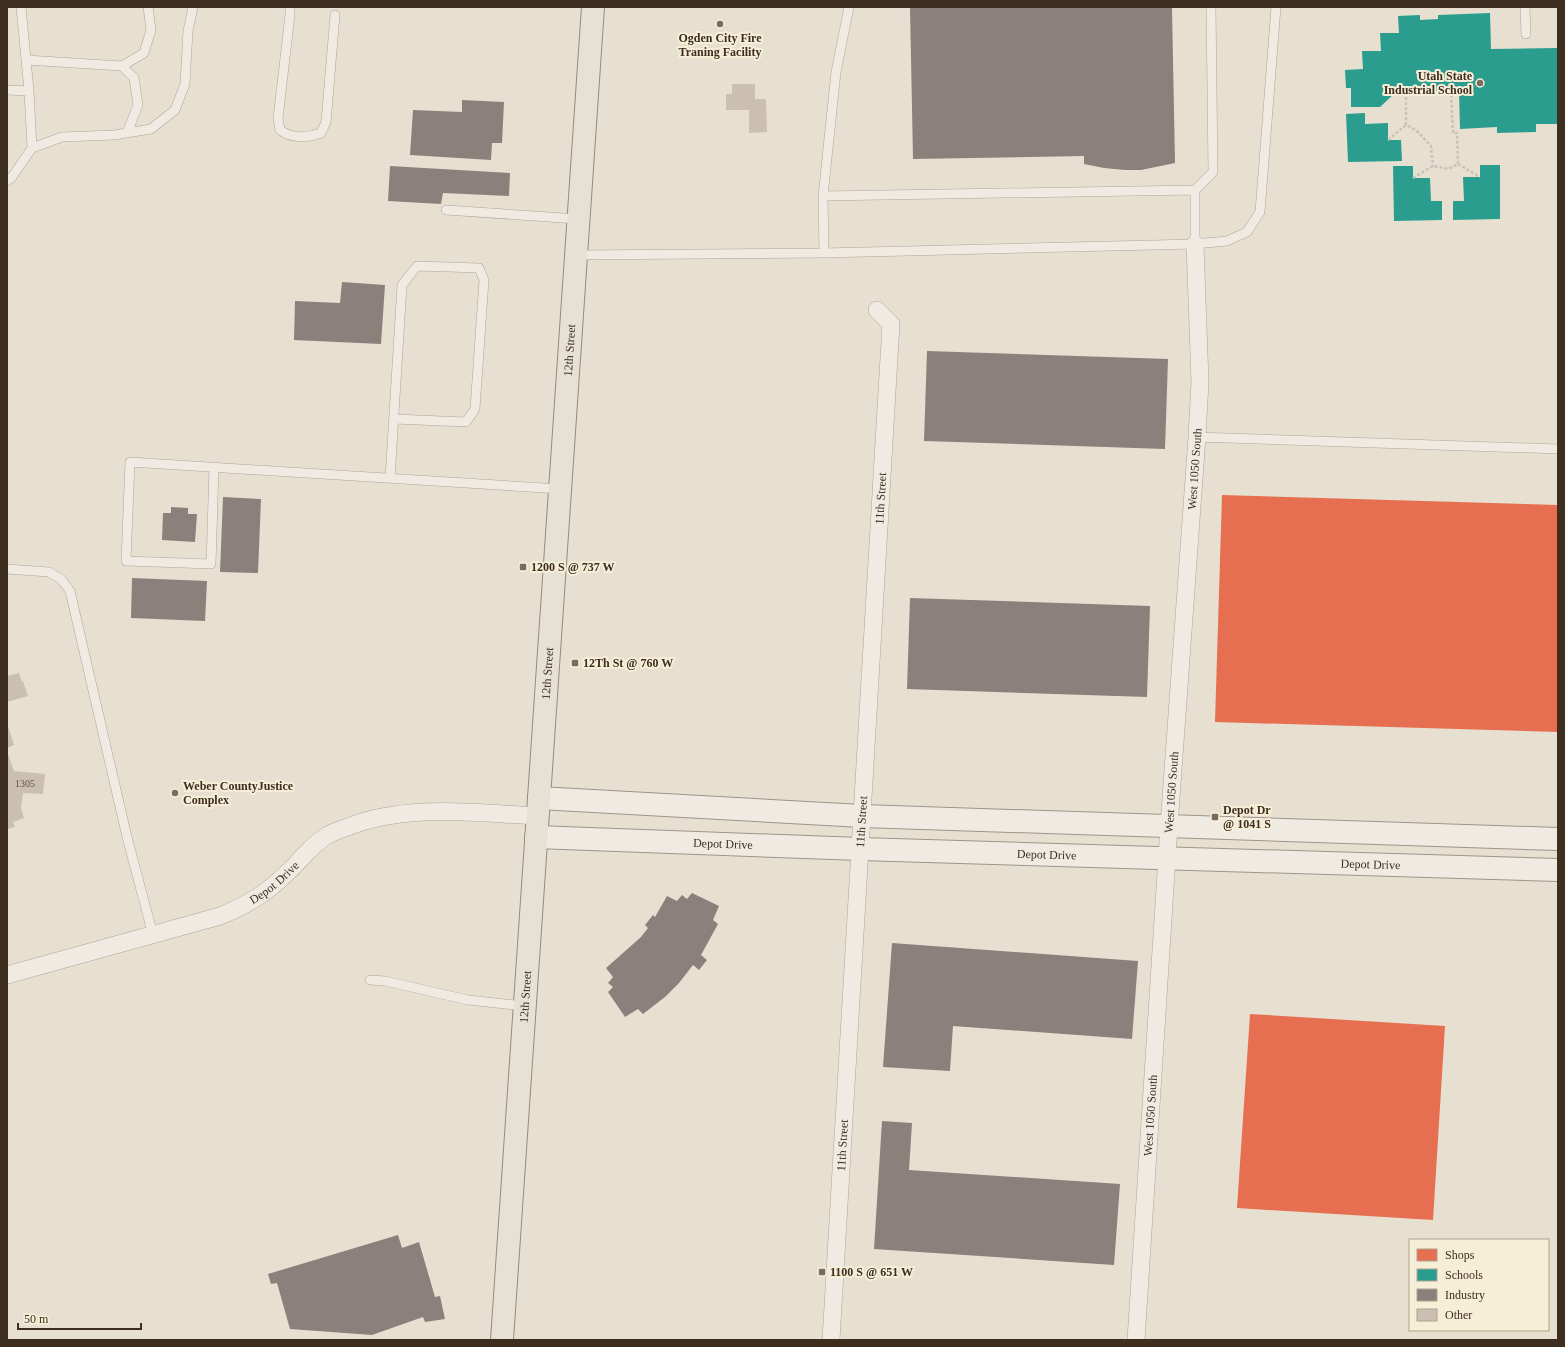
<svg xmlns="http://www.w3.org/2000/svg" width="1565" height="1347" font-family="'Times New Roman',serif">
	<style>
		.shops { fill: #e76f51 }
		.schools { fill: #2a9d8f }
		.industry { fill: #8a817c }
		.building { fill: #cbbfb2 }
		.lines { fill: none; stroke-linecap: round; stroke-linejoin: round }
		.lane-casing { stroke: #ada599; stroke-width: 10 }
		.street-casing { stroke: #ada599; stroke-width: 18 }
		.secondary-casing { stroke: #9c958a; stroke-width: 24 }
		.primary-casing { stroke: #928b80; stroke-width: 24 }
		.path { stroke: #c8c2b9; stroke-width: 2.5; stroke-dasharray: 3 2; stroke-linecap: butt }
		.lane { stroke: #efebe3; stroke-width: 9 }
		.street { stroke: #efebe3; stroke-width: 17 }
		.secondary { stroke: #efebe3; stroke-width: 22 }
		.primary { stroke: #e6e1d4; stroke-width: 22 }
		.poi-dot { fill: #786c5e; stroke: #f7eed8; stroke-width: 1.5 }
		.labels { text-anchor: middle; dominant-baseline: central; stroke-width: 4; stroke-linejoin: round; paint-order: stroke }
		.number-label { font-size: 10px; fill: #605244 }
		.poi-label { font-size: 12px; font-weight: bold; fill: #3d2e20; stroke: #f7eed8; text-anchor: start }
		.street-label { font-size: 12px; fill: #3d2e20; stroke: #f7eed8 }
	</style>
	<rect width="100%" height="100%" fill="#e7e0d1"/>
	<path class="shops" d="M 1222,495 L 1558,505 L 1558,732 L 1215,722 Z
		M 1250,1014 L 1445,1026 L 1433,1220 L 1237,1208 Z"/>
	<path class="schools" d="M 1490,13 L 1491,49 L 1558,48 L 1558,124 L 1536,124 L 1536,132 L 1497,133 L 1497,127 L 1460,129 L 1459,91 L 1396,92 L 1380,107 L 1351,107 L 1351,88 L 1346,88 L 1345,70 L 1363,69 L 1362,51 L 1381,51 L 1380,33 L 1399,33 L 1398,16 L 1420,15 L 1420,20 L 1438,19 L 1438,15 Z
		M 1365,113 L 1365,124 L 1388,123 L 1388,140 L 1401,140 L 1402,161 L 1348,162 L 1346,114 Z
		M 1480,165 L 1500,165 L 1500,219 L 1453,220 L 1453,201 L 1464,201 L 1463,177 L 1480,177 Z
		M 1393,166 L 1413,166 L 1413,178 L 1430,178 L 1431,201 L 1442,201 L 1442,220 L 1394,221 Z"/>
	<path class="industry" d="M 910,7 L 1172,7 L 1175,163 L 1141,170 L 1125,170 L 1104,168 L 1084,164 L 1084,156 L 913,159 Z
		M 462,100 L 504,102 L 502,143 L 492,143 L 491,160 L 410,155 L 413,110 L 462,112 Z
		M 390,166 L 510,173 L 509,196 L 443,193 L 441,204 L 388,201 Z
		M 342,282 L 385,285 L 381,344 L 294,340 L 295,301 L 340,303 Z
		M 927,351 L 1168,359 L 1165,449 L 924,441 Z
		M 223,497 L 261,499 L 258,573 L 220,572 Z
		M 171,507 L 188,508 L 188,514 L 197,514 L 195,542 L 162,540 L 163,513 L 171,513 Z
		M 132,578 L 207,581 L 205,621 L 131,618 Z
		M 910,598 L 1150,606 L 1147,697 L 907,689 Z
		M 692,893 L 719,906 L 713,920 L 718,924 L 701,955 L 707,960 L 699,970 L 693,965 L 679,983 L 665,997 L 643,1014 L 638,1009 L 625,1017 L 608,992 L 613,987 L 608,983 L 613,977 L 606,968 L 641,937 L 648,928 L 645,925 L 653,915 L 655,917 L 667,896 L 677,901 L 682,895 L 687,899 Z
		M 892,943 L 1138,961 L 1132,1039 L 953,1026 L 950,1071 L 883,1067 Z
		M 882,1121 L 912,1123 L 909,1170 L 1120,1184 L 1114,1265 L 874,1249 Z
		M 398,1235 L 402,1248 L 419,1242 L 435,1297 L 440,1296 L 445,1319 L 425,1322 L 423,1317 L 372,1335 L 290,1329 L 277,1283 L 271,1284 L 268,1274 Z"/>
	<path class="building" d="M 732,84 L 755,84 L 755,99 L 766,99 L 767,132 L 749,133 L 749,110 L 726,110 L 726,94 L 732,94 Z
		M 19,673 L 22,682 L 23,681 L 28,696 L 7,702 L 7,676 Z
		M 7,723 L 14,745 L 7,748 Z
		M 7,751 L 14,771 L 45,774 L 43,794 L 23,793 L 21,808 L 24,818 L 13,822 L 15,827 L 7,829 Z"/>
	<g class="lines">
		<g class="lane-casing">
			<path id="lane" d="M 290,7 L 290,15 L 278,118 L 280,130 C 292,139 308,138 321,133 L 326,122 L 335,15
				M 1525,7 L 1526,34
				M 26,60 L 122,66 L 144,53 L 151,30 L 148,7
				M 122,66 L 134,78 L 138,105 L 127,133
				M 7,90 L 29,91
				M 32,148 L 62,137 L 114,135 L 151,129 L 175,110 L 185,84 L 188,31 L 193,7
				M 7,181 L 12,177 L 32,148 L 29,91 L 21,7
				M 1195,190 L 1213,172 L 1211,7
				M 823,196 L 1195,190 L 1195,244
				M 446,210 L 578,219
				M 824,253 L 823,196 L 836,72 L 849,7
				M 576,255 L 824,253 L 1195,244 L 1227,241 L 1247,232 L 1260,212 L 1276,7
				M 1197,437 L 1558,449
				M 214,467 L 211,564 L 126,561 L 130,462 L 560,489
				M 390,478 L 402,285 L 417,266 L 479,268 L 484,280 L 475,409 L 466,422 L 394,419
				M 7,569 L 49,572 L 61,579 L 70,591 L 127,837 L 153,935
				M 370,980 L 385,981 L 468,1000 L 524,1006"/>
		</g>
		<g class="street-casing">
			<g id="street">
				<path id="s1" d="M 7,975 L 220,916 C 247,905 267,893 288,872 C 302,859 312,844 328,835 C 333,832 339,830 345,828 C 405,803 474,813 537,816"/>
				<path id="s2" d="M 831,1340 L 891,324 L 877,310"/>
				<path id="s3" d="M 1136,1340 L 1169,826 L 1197,437 L 1200,382 L 1195,244"/>
			</g>
		</g>
		<g class="secondary-casing">
			<g id="secondary">
				<path d="M 539,798 L 862,816 L 1558,839"/>
				<path id="s4" d="M 536,837 L 860,849 L 1558,870"/>
			</g>
		</g>
		<g class="primary-casing">
			<g id="primary">
				<path id="s5" d="M 502,1340 L 593,7"/>
			</g>
		</g>
		<path class="path" d="M 1406,92 L 1406,125 L 1416,130 L 1431,146 L 1433,166
			M 1388,140 L 1406,125
			M 1458,164 L 1480,177
			M 1413,178 L 1433,166 L 1448,169 L 1458,164 L 1457,133 L 1453,133 L 1451,91"/>
		<use href="#lane" class="lane"/>
		<use href="#street" class="street"/>
		<use href="#secondary" class="secondary"/>
		<use href="#primary" class="primary"/>
	</g>
	<g class="poi-dot">
		<circle cx="720" cy="24" r="4"/>
		<circle cx="1480" cy="83" r="4"/>
		<rect x="519" y="563" width="8" height="8" rx="2"/>
		<rect x="571" y="659" width="8" height="8" rx="2"/>
		<circle cx="175" cy="793" r="4"/>
		<rect x="1211" y="813" width="8" height="8" rx="2"/>
		<rect x="818" y="1268" width="8" height="8" rx="2"/>
	</g>
	<g class="labels">
		<g class="number-label">
			<text x="25" y="783">1305</text>
		</g>
		<g class="poi-label">
			<text x="720" y="38" text-anchor="middle">Ogden City Fire<tspan x="720" dy="14">Traning Facility</tspan></text>
			<text x="1472" y="76" text-anchor="end">Utah State<tspan x="1472" dy="14">Industrial School</tspan></text>
			<text x="531" y="567">1200 S @ 737 W</text>
			<text x="583" y="663">12Th St @ 760 W</text>
			<text x="183" y="786">Weber CountyJustice<tspan x="183" dy="14">Complex</tspan></text>
			<text x="1223" y="810">Depot Dr<tspan x="1223" dy="14">@ 1041 S</tspan></text>
			<text x="830" y="1272">1100 S @ 651 W</text>
		</g>
		<g class="street-label">
			<text stroke="none"><textPath href="#s5" startOffset="992">12th Street</textPath></text>
			<text stroke="none"><textPath href="#s3" startOffset="873">West 1050 South</textPath></text>
			<text stroke="none"><textPath href="#s2" startOffset="843">11th Street</textPath></text>
			<text stroke="none"><textPath href="#s5" startOffset="668">12th Street</textPath></text>
			<text stroke="none"><textPath href="#s3" startOffset="549">West 1050 South</textPath></text>
			<text stroke="none"><textPath href="#s2" startOffset="519">11th Street</textPath></text>
			<text stroke="none"><textPath href="#s4" startOffset="187">Depot Drive</textPath></text>
			<text stroke="none"><textPath href="#s4" startOffset="511">Depot Drive</textPath></text>
			<text stroke="none"><textPath href="#s4" startOffset="835">Depot Drive</textPath></text>
			<text stroke="none"><textPath href="#s1" startOffset="285">Depot Drive</textPath></text>
			<text stroke="none"><textPath href="#s5" startOffset="344">12th Street</textPath></text>
			<text stroke="none"><textPath href="#s3" startOffset="225">West 1050 South</textPath></text>
			<text stroke="none"><textPath href="#s2" startOffset="195">11th Street</textPath></text>
		</g>
	</g>
	<rect width="1565" height="1347" fill="none" stroke="#3d2e20" stroke-width="16"/>
	<rect x="1409" y="1239" width="140" height="92" fill="#f7eed8" stroke="#ada18e"/>
	<rect x="1417" y="1249" width="20" height="12" fill="#e76f51" stroke="#ada18e"/>
	<text x="1445" y="1259" font-size="12" fill="#3d2e20">Shops</text>
	<rect x="1417" y="1269" width="20" height="12" fill="#2a9d8f" stroke="#ada18e"/>
	<text x="1445" y="1279" font-size="12" fill="#3d2e20">Schools</text>
	<rect x="1417" y="1289" width="20" height="12" fill="#8a817c" stroke="#ada18e"/>
	<text x="1445" y="1299" font-size="12" fill="#3d2e20">Industry</text>
	<rect x="1417" y="1309" width="20" height="12" fill="#cbbfb2" stroke="#ada18e"/>
	<text x="1445" y="1319" font-size="12" fill="#3d2e20">Other</text>
	<path d="M18 1323v6h123v-6" fill="none" stroke="#3d2e20" stroke-width="2"/>
	<text x="24" y="1323" font-size="12" fill="#3d2e20" stroke="#f7eed8" stroke-width="3" paint-order="stroke">50 m</text>
</svg>
